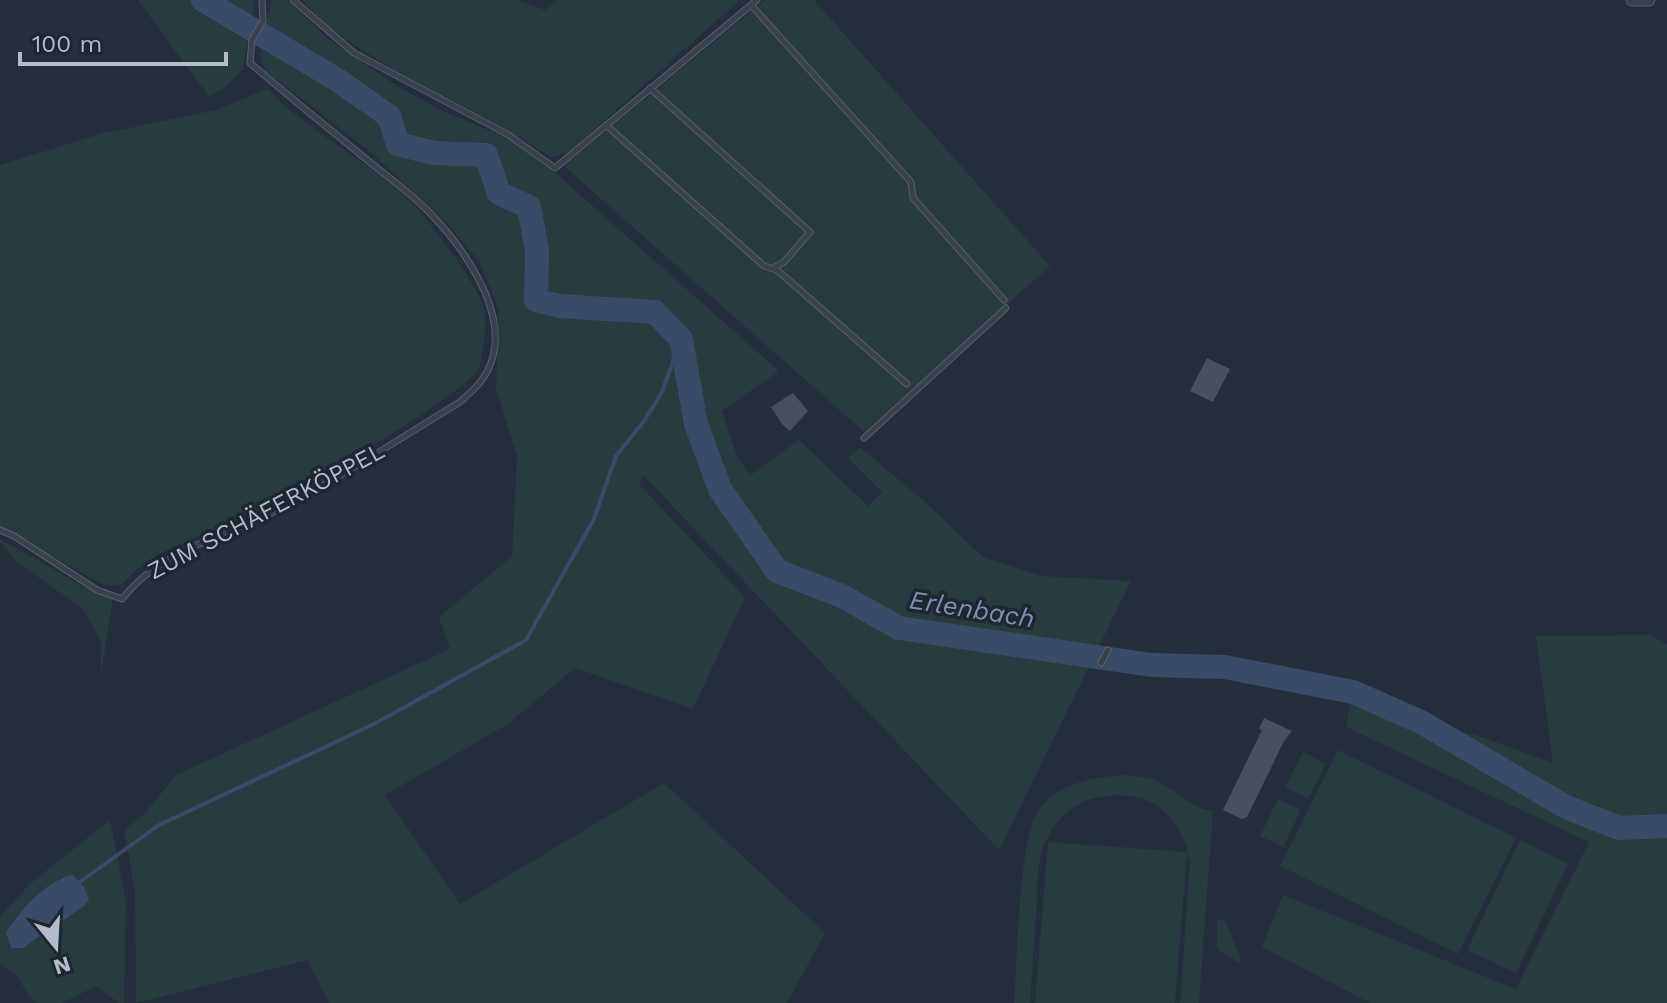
<svg xmlns="http://www.w3.org/2000/svg" width="1667" height="1003" font-family="'Work Sans',sans-serif">
	<style>
		.green { fill: #263c3f; fill-rule: evenodd }
		.water { fill: #394c67 }
		.lines { fill: none; stroke-linecap: round; stroke-linejoin: round }
		.stream { stroke: #394c67; stroke-width: 4 }
		.river { stroke: #394c67; stroke-width: 24 }
		.building { fill: #455162 }
		.service-casing { stroke: #565f6c; stroke-width: 7 }
		.minor-casing { stroke: #565f6c; stroke-width: 13 }
		.service { stroke: #38414e; stroke-width: 5 }
		.minor { stroke: #38414e; stroke-width: 11 }
		.labels { text-anchor: middle; dominant-baseline: central; stroke-width: 7; stroke-linejoin: round; paint-order: stroke }
		.street-label { font-size: 24px; fill: #b4bcc9; stroke: #1d2633 }
		.water-label { font-size: 26px; font-style: italic; fill: #7c92b1; stroke: #1d2633 }
	</style>
	<rect width="100%" height="100%" fill="#242f3e"/>
	<path class="green" d="M 138,0 L 255,0 L 243,68 L 225,88 L 209,97 Z
		M 272,0 L 287,0 L 327,38 L 400,88 L 445,112 L 503,136 L 552,170 L 779,371 L 722,411 L 737,457 L 751,475 L 799,440 L 868,506 L 882,492 L 848,458 L 860,447 L 924,501 L 983,557 L 1042,576 L 1131,581 L 999,850 L 643,475 L 639,484 L 745,597 L 693,709 L 575,668 L 508,724 L 385,795 L 460,904 L 664,783 L 825,933 L 787,1003 L 329,1003 L 307,960 L 136,1003 L 135,891 L 124,830 L 146,812 L 176,775 L 450,649 L 439,617 L 512,556 L 517,456 L 496,389 L 499,310 L 479,261 L 444,220 L 373,154 L 266,71 C 252,52 268,24 272,0 Z
		M 302,0 L 516,0 L 545,10 L 556,0 L 740,0 L 570,151 L 552,158 C 482,110 401,81 333,30 C 321,22 312,10 302,0 Z
		M 765,0 L 814,0 L 1050,266 L 864,432 L 564,166 Z
		M 268,89 C 308,132 370,161 411,202 C 431,223 479,285 485,312 C 487,323 483,356 479,367 C 470,394 281,500 246,516 C 202,537 153,548 120,586 L 102,584 L 0,527 L 0,165 L 100,134 L 216,110 Z
		M 0,539 L 92,591 L 113,597 L 101,675 L 101,641 L 83,609 L 17,562 L 0,542 Z
		M 1650,635 L 1667,644 L 1667,1003 L 1370,1003 L 1262,947 L 1283,895 L 1516,989 L 1589,842 L 1346,727 L 1350,705 L 1479,736 L 1553,763 L 1536,636 Z
		M 1338,750 L 1516,838 L 1458,954 L 1280,866 Z
		M 1303,752 L 1326,764 L 1308,799 L 1285,787 Z
		M 1122,775 C 1133,776 1145,776 1155,780 C 1177,790 1189,808 1213,811 L 1199,1003 L 1180,1003 L 1190,862 L 1187,852 L 1175,1003 L 1035,1003 L 1048,842 L 1188,852 C 1182,827 1162,801 1135,797 C 1090,789 1054,809 1041,855 C 1036,874 1038,897 1036,916 C 1034,945 1032,974 1030,1003 L 1014,1003 C 1017,965 1019,833 1039,809 C 1059,783 1091,778 1122,775 Z
		M 1278,799 L 1301,810 L 1283,847 L 1260,836 Z
		M 110,820 L 126,901 L 124,1003 L 119,1003 L 96,986 L 62,1003 L 41,1003 L 30,998 L 17,976 L 0,965 L 0,916 L 30,884 ZM 62,876 L 84,906 L 23,948 L 11,948 L 6,934 L 14,918 Z
		M 1520,840 L 1568,864 L 1516,973 L 1467,950 Z
		M 1224,919 L 1241,959 L 1239,963 L 1217,949 L 1217,921 Z"/>
	<path class="water" d="M 73,875 L 84,887 L 89,899 L 84,906 L 23,948 L 11,948 L 6,933 C 17,913 50,877 73,875 Z"/>
	<g class="lines">
		<path class="stream" d="M 80,882 L 159,825 L 374,724 L 526,640 L 594,519 L 616,456 L 644,421 L 662,392 L 681,339"/>
		<path class="river" d="M 203,0 L 336,79 L 389,116 L 398,144 L 434,153 L 486,155 L 499,193 L 529,207 L 537,250 L 536,300 L 559,306 L 655,312 L 681,339 L 696,424 L 720,489 L 777,571 L 842,596 L 899,628 L 1151,665 L 1225,667 L 1353,692 L 1421,722 L 1566,807 L 1619,828 L 1667,826"/>
	</g>
	<path class="building" d="M 1207,358 L 1230,369 L 1213,402 L 1190,391 Z
		M 793,393 L 808,411 L 790,431 L 782,424 L 771,407 Z
		M 1264,718 L 1292,731 L 1284,741 L 1247,817 L 1242,819 L 1223,810 L 1262,730 L 1259,729 Z"/>
	<g class="lines">
		<g class="service-casing">
			<path id="service" d="M 293,0 L 354,53 L 507,134 L 555,168 L 757,0
				M 751,5 L 911,182 L 913,198 L 1004,300
				M 650,88 L 810,232 L 784,262 L 775,267
				M 606,125 L 764,266 L 777,270 L 907,384
				M 864,438 L 1006,308
				M 0,530 L 14,536 L 97,590 L 122,599 C 160,550 221,538 275,511 C 339,479 399,439 460,402 C 471,392 482,383 488,370 C 514,317 464,248 429,212 C 407,189 378,170 354,149 C 319,121 284,92 250,63 L 252,40 L 263,21 L 262,0
				M 1101,663 L 1108,650"/>
		</g>
		<g class="minor-casing">
			<path id="minor" d="M 1632,0 L 1649,0"/>
		</g>
		<use href="#service" class="service"/>
		<use href="#minor" class="minor"/>
	</g>
	<g class="labels">
		<g class="street-label">
			<text transform="translate(266 511) rotate(-28)">ZUM SCHÄFERKÖPPEL</text>
		</g>
		<g class="water-label">
			<text transform="translate(972 609) rotate(9)">Erlenbach</text>
		</g>
	</g>
	<g transform="translate(56 947) rotate(162)" stroke="#1d2633" stroke-width="6" paint-order="stroke">
	<path d="M0-6L14 30L0 20L-14 30Z" fill="#b4bcc9"/>
	<text y="-12" font-size="22" font-weight="bold" text-anchor="middle" fill="#b4bcc9">N</text>
	</g>
	<path d="M20 52v12h206v-12" fill="none" stroke="#b4bcc9" stroke-width="4"/>
	<text x="32" y="52" font-size="24" fill="#b4bcc9" stroke="#1d2633" stroke-width="6" paint-order="stroke">100 m</text>
</svg>
